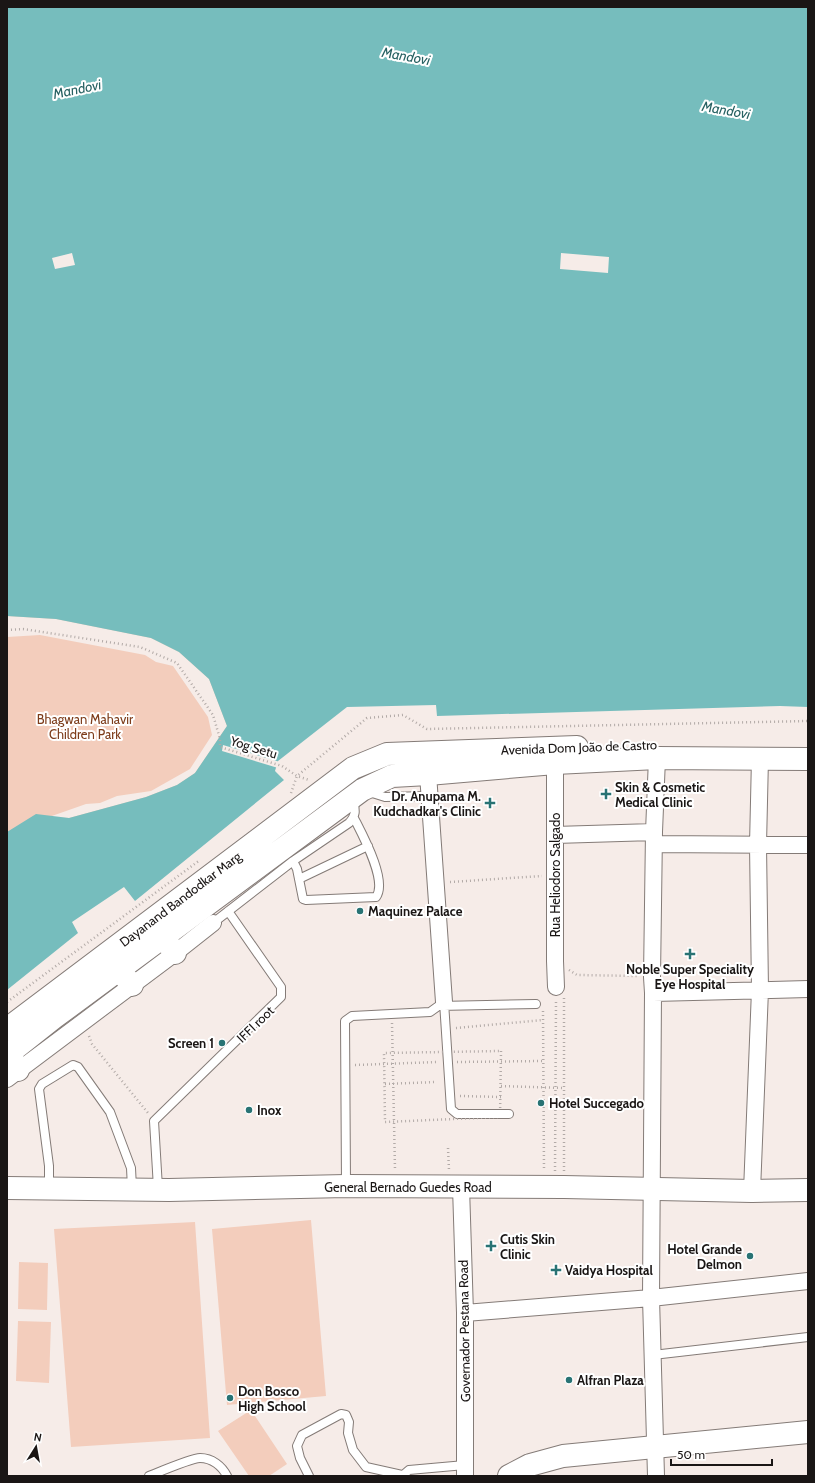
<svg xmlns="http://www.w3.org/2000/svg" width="815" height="1483" font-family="Cabin,sans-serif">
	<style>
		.green { fill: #f3cdbc }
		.water { fill: #76bdbd }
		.pier { fill: #f6ece8 }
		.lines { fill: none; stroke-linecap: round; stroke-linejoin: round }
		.lane-casing { stroke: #847b77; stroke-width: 10 }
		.street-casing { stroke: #847b77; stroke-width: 18 }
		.secondary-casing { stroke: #847b77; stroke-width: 24 }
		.primary-casing { stroke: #847b77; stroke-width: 24 }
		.path { stroke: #b2aaa7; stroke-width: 2.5; stroke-dasharray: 1 3; stroke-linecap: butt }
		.lane { stroke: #fff; stroke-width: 8 }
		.street { stroke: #fff; stroke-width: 16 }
		.secondary { stroke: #fff; stroke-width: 22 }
		.primary { stroke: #fff; stroke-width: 22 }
		.poi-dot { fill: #287374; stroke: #fff; stroke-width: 1.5 }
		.labels { text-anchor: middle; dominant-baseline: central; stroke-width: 4; stroke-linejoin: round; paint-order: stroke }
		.park-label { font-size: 13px; fill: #7d3c1a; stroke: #fff }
		.street-label { font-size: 13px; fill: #1a1615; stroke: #fff }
		.poi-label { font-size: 13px; font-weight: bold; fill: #1a1615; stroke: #fff; text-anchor: start }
		.water-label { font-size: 14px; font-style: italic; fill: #266162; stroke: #fff }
	</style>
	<rect width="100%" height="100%" fill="#f6ece8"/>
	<path class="green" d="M 199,556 L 272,724 L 7,914 L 7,637 L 40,635 L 145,655 L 156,662 L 173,666 L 208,717 L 212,735 L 190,769 L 151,791 L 117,796 L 100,803 L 86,804 L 49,817 L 69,818 L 146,797 L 177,785 L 195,773 L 227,726 L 209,679 L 179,652 L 151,638 L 56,619 L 7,616 Z
		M 311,1220 L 326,1396 L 227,1405 L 212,1229 Z
		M 195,1222 L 210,1438 L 71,1447 L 54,1229 Z
		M 19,1262 L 48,1263 L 47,1310 L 18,1309 Z
		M 18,1321 L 51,1322 L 49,1383 L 16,1381 Z
		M 251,1410 L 287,1464 L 269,1476 L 249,1476 L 218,1431 Z"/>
	<path class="water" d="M 7,7 L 808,7 L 808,707 L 780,706 L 437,716 L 436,705 L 347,707 L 278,761 L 275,771 L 284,780 L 135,901 L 124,887 L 72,922 L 78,933 L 7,990 L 7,832 L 36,814 L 69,818 L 146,797 L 177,785 L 195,773 L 227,726 L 209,679 L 179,652 L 151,638 L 56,619 L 7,616 Z"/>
	<path class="pier" d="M 72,253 L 75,265 L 55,269 L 52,258 Z
		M 561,253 L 609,257 L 608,273 L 560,269 Z
		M 223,745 L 280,762 L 278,768 L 222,751 Z"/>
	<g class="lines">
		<g class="lane-casing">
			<path id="lane" d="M 369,792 L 385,797 L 429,796
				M 293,861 L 297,869 L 303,899 L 306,900 L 376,897 C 388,881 362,834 354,818
				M 299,879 L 368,846
				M 213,923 L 293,861 L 349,823 C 357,814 355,810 353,799
				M 444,1002 L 451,1109 L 457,1114 L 509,1114
				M 439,1006 L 536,1004
				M 346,1184 L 345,1021 L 352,1016 L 430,1012 L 444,1002
				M 49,1187 L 49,1166 L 39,1089 L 42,1084 L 73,1065 L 78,1067 L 110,1112 L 131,1168 L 132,1188
				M 158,1188 L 154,1121 L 281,997 L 281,987 L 228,911
				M 653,1355 L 808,1337
				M 149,1476 C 159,1472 192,1458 200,1458 C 212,1458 222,1466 227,1476
				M 309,1476 L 300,1458 L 297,1446 L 302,1435 L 341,1414 L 346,1415 L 349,1422 L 348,1433 L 353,1450 L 366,1467 L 402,1475
				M 402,1476 L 409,1470 L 465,1465"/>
		</g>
		<g class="street-casing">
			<path id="street" d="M 555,763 L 555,961 L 556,987
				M 428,774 L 444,1002
				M 555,835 L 654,832
				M 654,844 L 808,845
				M 653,993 L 808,989
				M 7,1079 L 175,953 L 213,923
				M 461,1187 L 465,1313 L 465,1476
				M 752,1191 L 760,990 L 758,845 L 760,758
				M 465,1313 L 651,1298 L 808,1281
				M 656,1476 L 651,1298 L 653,993 L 652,977 L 654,832 L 657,758"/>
		</g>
		<g class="secondary-casing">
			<path id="secondary" d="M 163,937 L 175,953
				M 119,970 L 132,985
				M 9,1053 L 18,1070
				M 7,1188 L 169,1190 L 346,1186 L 564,1187 L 752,1191 L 808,1190
				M 509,1476 L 530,1465 L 563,1456 L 808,1432"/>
		</g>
		<g class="primary-casing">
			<path id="primary" d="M 7,1029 L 353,768 L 387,754 L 577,747
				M 7,1055 L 55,1017 L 362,790 L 392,776 L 428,774 L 555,763 L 657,758 L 808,759"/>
		</g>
		<path class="path" d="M 7,630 L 23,629 L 140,647 L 177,663 L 213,715 L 220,739 L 220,747 L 282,766 L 297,776 L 309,780
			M 291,793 L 297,776 L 367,718 L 403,715 L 427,729 L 808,721
			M 450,882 L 542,876
			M 569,970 L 577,975 L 639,976
			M 564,998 L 564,1171
			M 7,1002 L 200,860
			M 543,1011 L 544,1170
			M 392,1023 L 395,1170
			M 456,1028 L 543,1020
			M 89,1036 L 92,1044 L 148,1113
			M 501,1051 L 500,1117 L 385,1122 L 384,1053 Z
			M 457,1062 L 543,1061
			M 355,1065 L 438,1062
			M 385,1084 L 436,1082
			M 501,1086 L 564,1088
			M 460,1096 L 501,1097
			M 448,1148 L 449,1170
			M 555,1171 L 556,1000"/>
		<use href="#lane" class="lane"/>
		<use href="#street" class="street"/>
		<use href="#secondary" class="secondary"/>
		<use href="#primary" class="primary"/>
	</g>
	<g class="poi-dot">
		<path d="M604 788h4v4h4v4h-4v4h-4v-4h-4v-4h4z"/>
		<path d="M488 797h4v4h4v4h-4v4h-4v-4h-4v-4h4z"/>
		<circle cx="360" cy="911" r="4"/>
		<path d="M688 948h4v4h4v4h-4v4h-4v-4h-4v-4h4z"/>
		<circle cx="222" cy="1043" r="4"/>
		<circle cx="541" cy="1103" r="4"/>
		<circle cx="249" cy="1110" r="4"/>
		<path d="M489 1240h4v4h4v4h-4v4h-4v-4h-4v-4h4z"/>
		<circle cx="750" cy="1256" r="4"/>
		<path d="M554 1264h4v4h4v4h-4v4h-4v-4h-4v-4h4z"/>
		<circle cx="569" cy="1380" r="4"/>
		<circle cx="230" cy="1398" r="4"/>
	</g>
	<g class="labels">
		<g class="park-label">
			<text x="85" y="719">Bhagwan Mahavir<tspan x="85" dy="15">Children Park</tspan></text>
		</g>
		<g class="street-label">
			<text transform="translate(254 747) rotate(17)">Yog Setu</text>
			<text transform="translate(579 747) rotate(-2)">Avenida Dom João de Castro</text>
			<text transform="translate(555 875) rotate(-90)">Rua Heliodoro Salgado</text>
			<text transform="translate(180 899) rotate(-37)">Dayanand Bandodkar Marg</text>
			<text transform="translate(255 1024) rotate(-44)">IFFI root</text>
			<text x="408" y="1187">General Bernado Guedes Road</text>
			<text transform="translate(464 1331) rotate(-91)">Governador Pestana Road</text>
		</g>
		<g class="poi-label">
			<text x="615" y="787">Skin &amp; Cosmetic<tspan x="615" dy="15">Medical Clinic</tspan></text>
			<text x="481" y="796" text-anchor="end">Dr. Anupama M.<tspan x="481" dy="15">Kudchadkar's Clinic</tspan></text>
			<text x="368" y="911">Maquinez Palace</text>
			<text x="690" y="969" text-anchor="middle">Noble Super Speciality<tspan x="690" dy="15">Eye Hospital</tspan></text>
			<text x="214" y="1043" text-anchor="end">Screen 1</text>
			<text x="549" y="1103">Hotel Succegado</text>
			<text x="257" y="1110">Inox</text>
			<text x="500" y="1239">Cutis Skin<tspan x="500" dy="15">Clinic</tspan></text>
			<text x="742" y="1249" text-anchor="end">Hotel Grande<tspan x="742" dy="15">Delmon</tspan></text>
			<text x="565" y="1270">Vaidya Hospital</text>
			<text x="577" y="1380">Alfran Plaza</text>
			<text x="238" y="1391">Don Bosco<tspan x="238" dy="15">High School</tspan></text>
		</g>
		<g class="water-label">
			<text transform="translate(406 56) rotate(10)">Mandovi</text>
			<text transform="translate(77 89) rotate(-12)">Mandovi</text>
			<text transform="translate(726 110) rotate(10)">Mandovi</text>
		</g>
	</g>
	<rect width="815" height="1483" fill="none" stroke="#1a1615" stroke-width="16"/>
	<g transform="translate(36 1447) rotate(11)" stroke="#ffffff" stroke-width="3" paint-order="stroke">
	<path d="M0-3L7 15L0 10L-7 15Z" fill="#1a1615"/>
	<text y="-6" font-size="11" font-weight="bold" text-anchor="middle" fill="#1a1615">N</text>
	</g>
	<path d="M671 1459v6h101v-6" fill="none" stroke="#1a1615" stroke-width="2"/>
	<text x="677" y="1459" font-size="12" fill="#1a1615" stroke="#ffffff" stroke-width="3" paint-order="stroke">50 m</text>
</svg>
